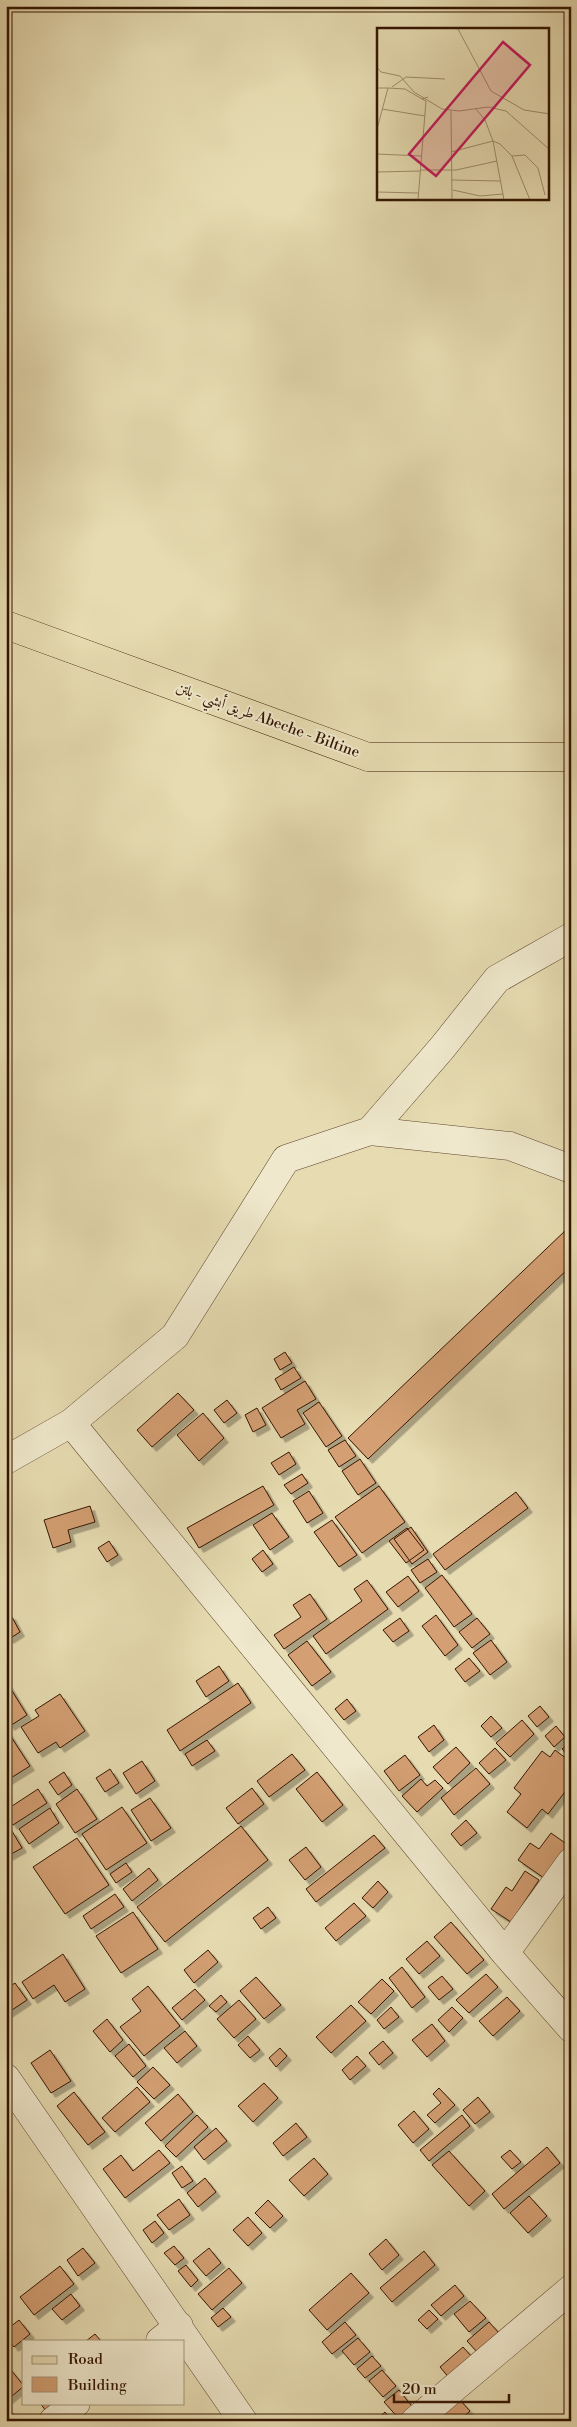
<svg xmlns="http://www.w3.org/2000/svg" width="577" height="2427" font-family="'Libre Bodoni',Amiri,serif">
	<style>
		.building { fill: #d39f73; stroke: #341501; filter: url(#shadow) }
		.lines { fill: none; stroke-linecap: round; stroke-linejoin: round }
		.minor-casing { stroke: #60462d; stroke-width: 29 }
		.major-casing { stroke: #341501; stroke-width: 29 }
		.minor { stroke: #efe8cc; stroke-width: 28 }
		.major { stroke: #e6dbb1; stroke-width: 28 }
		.labels { text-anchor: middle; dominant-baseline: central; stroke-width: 4; stroke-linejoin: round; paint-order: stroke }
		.street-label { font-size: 15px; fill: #341501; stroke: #efe8cc }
		.inset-road { fill: none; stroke: #9f8c6b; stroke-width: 1 }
		.view { fill: #c2185b; fill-opacity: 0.15; stroke: #c2185b; stroke-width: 2.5 }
		.inset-edge { fill: none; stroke: #341501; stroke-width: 2.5 }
	</style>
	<defs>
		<filter id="shadow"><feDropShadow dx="4.5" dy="4.5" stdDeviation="0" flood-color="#0004"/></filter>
	</defs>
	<rect width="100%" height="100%" fill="#e6dbb1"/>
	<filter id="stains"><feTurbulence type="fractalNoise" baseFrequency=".004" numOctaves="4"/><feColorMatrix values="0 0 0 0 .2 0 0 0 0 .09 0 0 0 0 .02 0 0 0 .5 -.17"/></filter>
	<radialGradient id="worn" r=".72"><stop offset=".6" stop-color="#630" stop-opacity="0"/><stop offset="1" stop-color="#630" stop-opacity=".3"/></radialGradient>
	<path class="building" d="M 567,1229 L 571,1233 L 571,1266 L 368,1459 L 348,1438 Z
		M 285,1352 L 292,1363 L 280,1370 L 274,1359 Z
		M 294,1367 L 301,1378 L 281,1390 L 275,1379 Z
		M 305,1381 L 316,1399 L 297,1410 L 305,1424 L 281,1438 L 262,1408 Z
		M 178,1393 L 194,1410 L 152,1447 L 137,1430 Z
		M 227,1400 L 237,1413 L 224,1423 L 214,1410 Z
		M 319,1402 L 342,1436 L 326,1447 L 303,1413 Z
		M 257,1408 L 266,1425 L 253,1432 L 245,1415 Z
		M 203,1413 L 224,1438 L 199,1461 L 177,1435 Z
		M 345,1440 L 356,1456 L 339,1467 L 328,1450 Z
		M 289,1452 L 296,1464 L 279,1475 L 271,1463 Z
		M 360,1459 L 376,1483 L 358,1495 L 342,1471 Z
		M 302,1474 L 308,1483 L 291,1494 L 284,1485 Z
		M 263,1486 L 274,1505 L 199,1548 L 187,1528 Z
		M 379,1486 L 405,1522 L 362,1553 L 335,1517 Z
		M 309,1491 L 323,1513 L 307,1523 L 293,1501 Z
		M 516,1492 L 528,1508 L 445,1570 L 433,1554 Z
		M 90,1506 L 95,1522 L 68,1530 L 71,1542 L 53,1548 L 44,1520 Z
		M 272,1513 L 289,1537 L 270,1550 L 253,1525 Z
		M 332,1520 L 357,1555 L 339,1567 L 314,1532 Z
		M 411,1527 L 428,1552 L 412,1564 L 394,1539 Z
		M 407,1528 L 424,1550 L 406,1563 L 389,1541 Z
		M 109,1541 L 118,1555 L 107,1562 L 98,1548 Z
		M 263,1550 L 273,1564 L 262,1572 L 252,1559 Z
		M 428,1559 L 437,1572 L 420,1583 L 411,1570 Z
		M 442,1575 L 472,1614 L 454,1627 L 425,1588 Z
		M 408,1576 L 419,1591 L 398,1607 L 386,1592 Z
		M 367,1580 L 388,1609 L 326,1654 L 313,1636 L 362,1601 L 354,1589 Z
		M 310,1594 L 327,1619 L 284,1649 L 274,1635 L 301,1617 L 293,1605 Z
		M 11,1615 L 20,1632 L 9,1639 L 6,1634 L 6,1618 Z
		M 436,1615 L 458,1645 L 445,1656 L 422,1626 Z
		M 400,1618 L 409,1631 L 393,1642 L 383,1630 Z
		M 477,1618 L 490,1634 L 472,1648 L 459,1632 Z
		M 491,1640 L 507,1662 L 490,1675 L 473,1653 Z
		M 307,1641 L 331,1672 L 312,1686 L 288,1655 Z
		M 469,1658 L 480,1671 L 465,1682 L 455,1669 Z
		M 219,1666 L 229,1681 L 206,1697 L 196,1681 Z
		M 6,1681 L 27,1715 L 10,1726 L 6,1719 Z
		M 238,1683 L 251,1703 L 180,1751 L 167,1730 Z
		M 60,1694 L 85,1731 L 60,1748 L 56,1742 L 38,1753 L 21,1727 L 39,1716 L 35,1710 Z
		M 347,1699 L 356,1711 L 344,1720 L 335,1709 Z
		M 540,1706 L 549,1717 L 537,1727 L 528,1716 Z
		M 491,1716 L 502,1728 L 491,1737 L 481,1726 Z
		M 522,1720 L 534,1734 L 510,1757 L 496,1743 Z
		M 434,1725 L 444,1740 L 429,1752 L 418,1737 Z
		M 556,1726 L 565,1737 L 554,1747 L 545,1736 Z
		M 6,1729 L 30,1766 L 6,1781 Z
		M 207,1740 L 215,1751 L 192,1766 L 185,1754 Z
		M 570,1743 L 571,1744 L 571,1759 L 562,1749 Z
		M 456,1747 L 470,1763 L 448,1784 L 433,1767 Z
		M 495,1748 L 506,1760 L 489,1774 L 479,1763 Z
		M 555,1750 L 571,1762 L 571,1784 L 548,1814 L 542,1809 L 527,1828 L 507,1812 L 521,1794 L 514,1788 L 542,1751 L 550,1757 Z
		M 292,1754 L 305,1770 L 269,1797 L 257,1781 Z
		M 405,1755 L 420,1775 L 399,1791 L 384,1771 Z
		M 142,1761 L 155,1781 L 136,1794 L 123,1773 Z
		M 476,1768 L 490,1784 L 454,1815 L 441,1798 Z
		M 110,1769 L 119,1783 L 105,1792 L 96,1778 Z
		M 64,1772 L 72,1785 L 58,1795 L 49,1782 Z
		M 317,1772 L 343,1805 L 322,1822 L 296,1789 Z
		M 421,1779 L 427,1786 L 435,1780 L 443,1788 L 417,1812 L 402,1796 Z
		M 252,1788 L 264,1804 L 238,1824 L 226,1808 Z
		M 38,1789 L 47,1803 L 13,1825 L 6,1816 L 6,1810 Z
		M 77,1789 L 97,1819 L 75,1833 L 56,1804 Z
		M 150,1798 L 171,1828 L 151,1841 L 131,1810 Z
		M 122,1807 L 147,1843 L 106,1870 L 82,1834 Z
		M 50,1808 L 59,1823 L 29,1844 L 19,1829 Z
		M 466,1820 L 477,1833 L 461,1846 L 451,1834 Z
		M 241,1826 L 268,1860 L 165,1942 L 137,1907 Z
		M 12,1831 L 22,1848 L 6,1857 L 6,1834 Z
		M 551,1833 L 568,1845 L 544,1878 L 518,1860 L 530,1843 L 539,1849 Z
		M 374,1835 L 385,1848 L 316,1902 L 306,1889 Z
		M 77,1838 L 109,1885 L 65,1914 L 33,1867 Z
		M 306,1847 L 321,1867 L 305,1880 L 289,1860 Z
		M 126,1863 L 132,1872 L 116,1883 L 110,1874 Z
		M 149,1868 L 158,1880 L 132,1901 L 123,1889 Z
		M 525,1871 L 539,1880 L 511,1922 L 491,1909 L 506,1887 L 512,1891 Z
		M 378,1881 L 388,1892 L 373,1908 L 362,1898 Z
		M 115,1894 L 124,1907 L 91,1929 L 83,1916 Z
		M 354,1903 L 366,1916 L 336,1941 L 325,1928 Z
		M 268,1907 L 276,1918 L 261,1929 L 253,1918 Z
		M 133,1912 L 158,1949 L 121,1973 L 96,1936 Z
		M 451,1922 L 484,1960 L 467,1974 L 434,1937 Z
		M 427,1941 L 440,1956 L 419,1974 L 406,1959 Z
		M 208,1950 L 218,1962 L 194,1983 L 184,1970 Z
		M 63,1954 L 85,1989 L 65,2002 L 54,1985 L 33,1999 L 22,1982 Z
		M 402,1967 L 425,1997 L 412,2008 L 389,1978 Z
		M 486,1974 L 498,1987 L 469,2013 L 456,2000 Z
		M 442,1976 L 453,1989 L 439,2000 L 428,1987 Z
		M 256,1977 L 281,2005 L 264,2019 L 240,1991 Z
		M 382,1979 L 394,1991 L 371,2014 L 358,2002 Z
		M 15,1983 L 27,2000 L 6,2014 L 6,1989 Z
		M 148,1986 L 180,2026 L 144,2056 L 120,2027 L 141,2011 L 132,1999 Z
		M 195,1989 L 205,2000 L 182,2020 L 172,2008 Z
		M 221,1995 L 227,2002 L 216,2012 L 209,2006 Z
		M 507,1997 L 520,2011 L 493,2036 L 479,2021 Z
		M 239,2000 L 256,2019 L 234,2038 L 217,2019 Z
		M 351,2005 L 366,2021 L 331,2053 L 316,2037 Z
		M 391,2007 L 399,2017 L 384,2029 L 377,2020 Z
		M 452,2007 L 463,2018 L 449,2032 L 438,2020 Z
		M 107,2019 L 123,2040 L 110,2052 L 93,2031 Z
		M 432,2024 L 445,2041 L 427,2057 L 412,2040 Z
		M 185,2031 L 197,2046 L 177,2063 L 164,2048 Z
		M 248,2036 L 260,2050 L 250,2058 L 238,2045 Z
		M 383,2041 L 393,2053 L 379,2065 L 369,2053 Z
		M 129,2044 L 146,2066 L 133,2077 L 115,2056 Z
		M 280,2048 L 287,2056 L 276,2067 L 269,2058 Z
		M 50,2050 L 71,2081 L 51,2093 L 31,2063 Z
		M 357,2056 L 366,2066 L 350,2080 L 342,2070 Z
		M 153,2067 L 170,2085 L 154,2099 L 137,2082 Z
		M 264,2083 L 278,2098 L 253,2122 L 238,2106 Z
		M 137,2087 L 150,2102 L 115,2132 L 102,2118 Z
		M 439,2088 L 455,2105 L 435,2123 L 427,2115 L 441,2103 L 433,2094 Z
		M 74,2092 L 105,2132 L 88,2145 L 57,2106 Z
		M 178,2094 L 193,2112 L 161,2141 L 145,2123 Z
		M 478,2097 L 490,2112 L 475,2124 L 463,2110 Z
		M 414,2111 L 429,2129 L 413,2143 L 398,2125 Z
		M 197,2115 L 208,2127 L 176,2157 L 165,2146 Z
		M 462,2115 L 470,2126 L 429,2161 L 420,2150 Z
		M 296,2123 L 307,2137 L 283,2156 L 273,2143 Z
		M 216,2128 L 227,2141 L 204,2160 L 194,2147 Z
		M 547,2147 L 560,2163 L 504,2209 L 492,2194 Z
		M 159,2150 L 170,2163 L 125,2198 L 103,2169 L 121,2155 L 133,2171 Z
		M 510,2150 L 521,2162 L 512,2169 L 501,2157 Z
		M 449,2151 L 485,2191 L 469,2206 L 432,2165 Z
		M 314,2158 L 328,2174 L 304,2196 L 289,2180 Z
		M 182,2166 L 193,2181 L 182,2188 L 172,2173 Z
		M 205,2178 L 216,2192 L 198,2207 L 187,2193 Z
		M 529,2196 L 547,2216 L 528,2233 L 510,2213 Z
		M 179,2199 L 190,2215 L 169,2230 L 157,2215 Z
		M 268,2200 L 283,2216 L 270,2228 L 255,2213 Z
		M 248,2217 L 262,2233 L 248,2246 L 233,2230 Z
		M 155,2221 L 164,2233 L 152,2243 L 143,2230 Z
		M 386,2239 L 399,2255 L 382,2270 L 369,2254 Z
		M 174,2246 L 184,2258 L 175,2265 L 164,2253 Z
		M 83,2248 L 95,2263 L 78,2276 L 67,2260 Z
		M 209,2248 L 221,2263 L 206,2276 L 193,2261 Z
		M 424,2251 L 435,2265 L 392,2302 L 380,2288 Z
		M 186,2265 L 198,2280 L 191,2287 L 178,2271 Z
		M 60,2266 L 74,2284 L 34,2315 L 20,2297 Z
		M 229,2268 L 242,2283 L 212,2310 L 198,2294 Z
		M 351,2273 L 369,2293 L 327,2330 L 309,2310 Z
		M 455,2285 L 464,2296 L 441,2316 L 431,2305 Z
		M 71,2294 L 80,2306 L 62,2320 L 52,2309 Z
		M 470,2301 L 486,2318 L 469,2332 L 454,2314 Z
		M 223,2308 L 231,2317 L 218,2327 L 211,2318 Z
		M 429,2310 L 438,2319 L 427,2329 L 418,2320 Z
		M 19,2320 L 30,2334 L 14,2347 L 6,2337 L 6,2330 Z
		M 345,2322 L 356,2335 L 332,2354 L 322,2342 Z
		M 489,2322 L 500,2334 L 478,2353 L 467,2341 Z
		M 95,2334 L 101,2341 L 86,2341 Z
		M 358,2338 L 370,2352 L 354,2365 L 342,2351 Z
		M 463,2347 L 473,2358 L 450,2379 L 440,2367 Z
		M 372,2356 L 381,2366 L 365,2378 L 357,2369 Z
		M 6,2364 L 24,2386 L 6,2401 Z
		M 382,2370 L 396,2386 L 383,2397 L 369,2381 Z
		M 399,2390 L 415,2410 L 401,2421 L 384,2402 Z
		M 459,2399 L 470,2411 L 459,2421 L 446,2421 L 441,2415 Z
		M 40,2403 L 64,2403 L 49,2415 Z
		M 7,2407 L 17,2421 L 6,2421 Z
		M 385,2412 L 392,2421 L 375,2421 Z"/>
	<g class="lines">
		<g class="minor-casing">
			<path id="minor" d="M 370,1131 L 442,1048 L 497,979 L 571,937
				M 71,1423 L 505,1953 L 571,2028
				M 6,1460 L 71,1423 L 175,1336 L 286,1159 L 370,1131 L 510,1146 L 571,1169
				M 505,1953 L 571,1862
				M 6,2078 L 243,2421
				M 160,2341 L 179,2326
				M 53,2421 L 76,2403
				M 415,2421 L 571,2289"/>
		</g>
		<g class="major-casing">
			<path id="major" d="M 6,625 L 368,757 L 571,757"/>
		</g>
		<use href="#minor" class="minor"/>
		<use href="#major" class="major"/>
	</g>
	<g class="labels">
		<g class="street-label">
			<text transform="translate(268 720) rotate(20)">طريق أبشي - بلتن Abeche - Biltine</text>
		</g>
	</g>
	<g transform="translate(377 28)">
		<rect width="172" height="172" fill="#e6dbb1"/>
		<path class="inset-road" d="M 81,1 L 114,63 L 147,82 L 173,86M 0,39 L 4,44 L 23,48 L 37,64 L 65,81 L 82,83 L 111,79 L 129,83 L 173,122M 15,59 L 29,49 L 68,51M 0,60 L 11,60 L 0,101M 11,60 L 28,61 L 45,71M 5,81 L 48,88M 99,81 L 108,92 L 116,113 L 127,172M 74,83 L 75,172M 74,124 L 116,113 L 123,116 L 135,128 L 153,172M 0,126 L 44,128M 135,128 L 148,127 L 161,140 L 168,167M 43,142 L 79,142 L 120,133M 0,144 L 43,143M 75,152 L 123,153M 76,162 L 103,168 L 126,166M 0,164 L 41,165M 41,172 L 49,73 L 45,71 L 51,69"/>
		<path class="view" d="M 126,14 L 153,37 L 59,148 L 32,126 Z"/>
		<rect width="172" height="172" class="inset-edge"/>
	</g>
	<rect width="577" height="2427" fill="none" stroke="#e6dbb1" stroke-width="25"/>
	<rect x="8" y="8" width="562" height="2412" fill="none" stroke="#341501" stroke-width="2.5"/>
	<rect x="12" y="12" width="552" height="2402" fill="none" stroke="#341501"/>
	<rect x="22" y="2340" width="162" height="65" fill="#efe8cc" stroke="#a4947b"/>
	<rect x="32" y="2356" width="25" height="8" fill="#e6dbb1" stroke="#a4947b"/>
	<text x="68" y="2364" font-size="15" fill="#341501">Road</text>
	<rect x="32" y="2377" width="25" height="15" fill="#d39f73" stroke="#a4947b"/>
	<text x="68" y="2390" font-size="15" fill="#341501">Building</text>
	<path d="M394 2394v8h115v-8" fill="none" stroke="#341501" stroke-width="2.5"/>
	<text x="402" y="2394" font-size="15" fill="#341501" stroke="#efe8cc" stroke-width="4" paint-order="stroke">20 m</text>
	<rect width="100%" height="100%" filter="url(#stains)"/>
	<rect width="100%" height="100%" fill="url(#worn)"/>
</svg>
